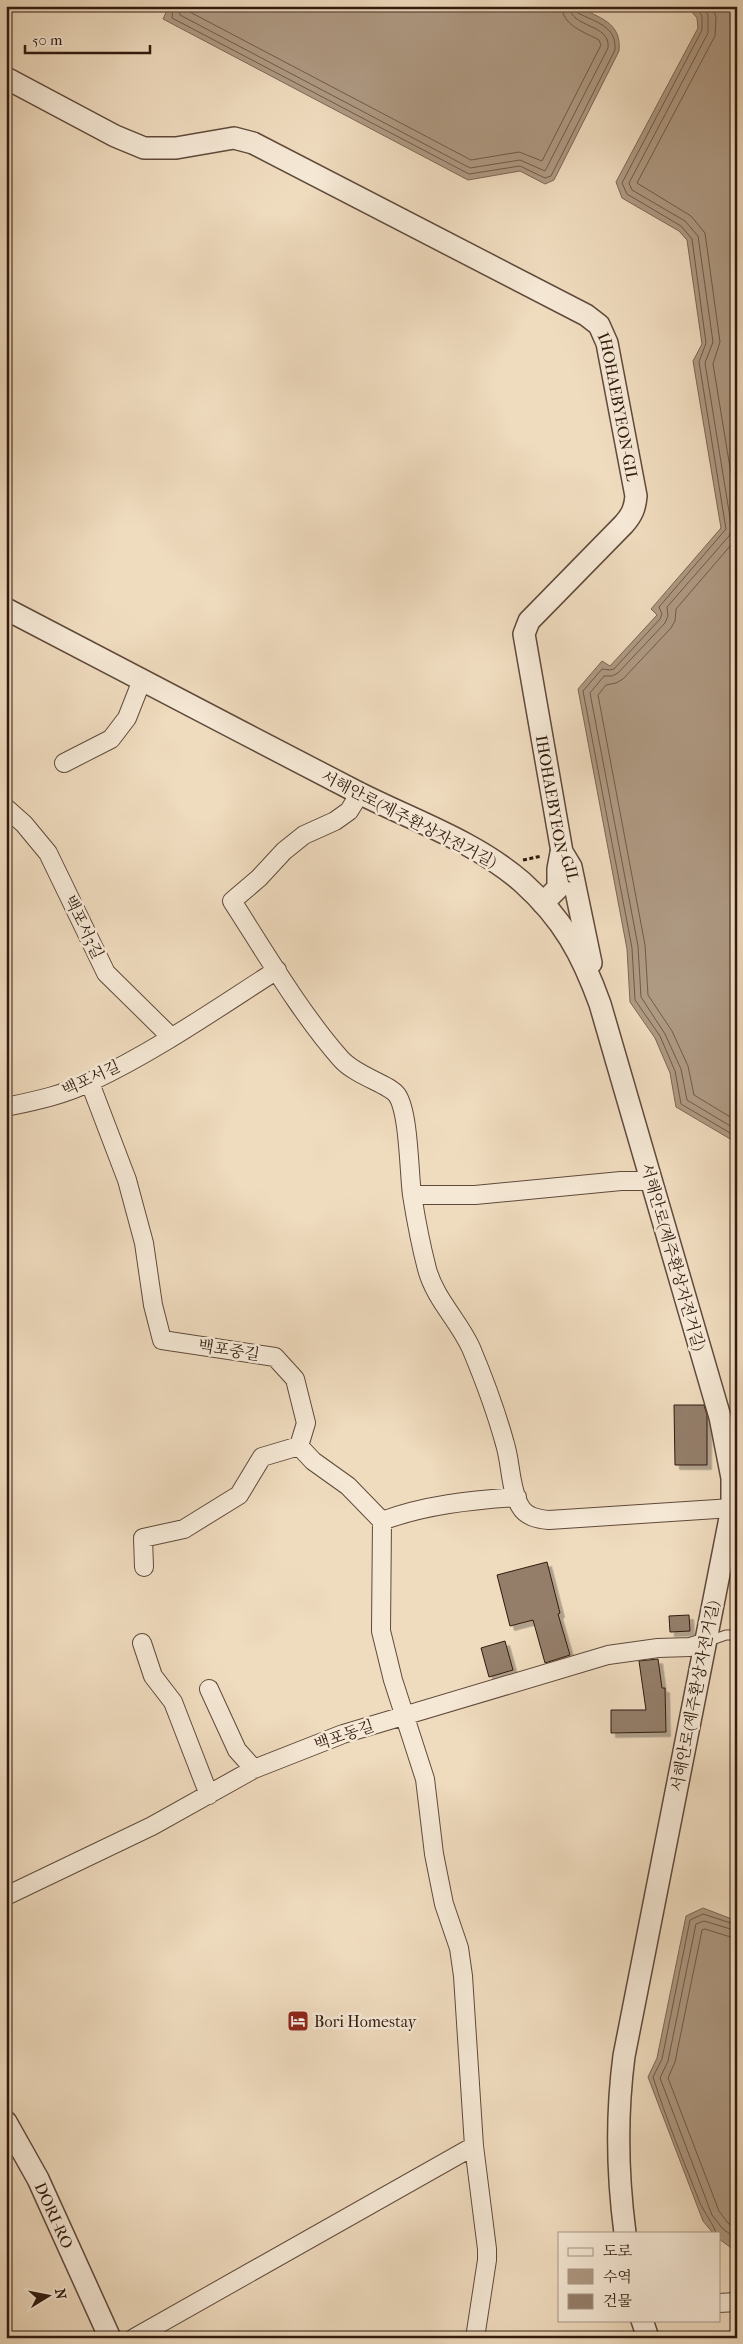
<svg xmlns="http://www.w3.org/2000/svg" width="743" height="2344" font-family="'IM FELL French Canon','Noto Serif KR',serif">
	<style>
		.water { fill: #ae9982; stroke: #7c6654 }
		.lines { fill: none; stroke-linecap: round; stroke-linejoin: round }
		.shore { stroke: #705a48; stroke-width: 1 }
		.building { fill: #947e6a; stroke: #311a0f; filter: url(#shadow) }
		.service-casing { stroke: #604a3b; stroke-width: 11 }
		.minor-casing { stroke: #604a3b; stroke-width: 20 }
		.tertiary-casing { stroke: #604a3b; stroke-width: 24 }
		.path { stroke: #311a0f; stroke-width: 3; stroke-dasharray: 4 2.5; stroke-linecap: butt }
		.service { stroke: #f5e8d5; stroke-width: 9 }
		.minor { stroke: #f5e8d5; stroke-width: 18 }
		.tertiary { stroke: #f5e8d5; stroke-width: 21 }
		.labels { text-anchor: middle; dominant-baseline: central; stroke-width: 5; stroke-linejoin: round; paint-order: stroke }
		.street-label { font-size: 16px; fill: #311a0f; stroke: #f5e8d5 }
		.poi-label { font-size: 16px; fill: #311a0f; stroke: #f5e8d5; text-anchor: start }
	</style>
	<defs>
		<filter id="shadow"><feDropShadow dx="4.5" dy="4.5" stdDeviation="0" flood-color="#0004"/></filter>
	</defs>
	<rect width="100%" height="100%" fill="#efdbbe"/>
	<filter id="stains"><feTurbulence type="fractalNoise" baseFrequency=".004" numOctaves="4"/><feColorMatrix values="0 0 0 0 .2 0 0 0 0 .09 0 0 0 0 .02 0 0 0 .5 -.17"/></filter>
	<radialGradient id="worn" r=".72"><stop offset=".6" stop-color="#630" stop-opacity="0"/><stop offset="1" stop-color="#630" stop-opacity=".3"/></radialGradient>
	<path class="water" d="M 169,6 L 577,6 C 599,18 622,22 619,51 L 554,180 L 545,184 L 520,171 L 468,180 L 163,19 Z
		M 687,6 L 737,6 L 737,1143 L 676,1107 L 670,1073 L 655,1038 L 630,1002 L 627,949 L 578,689 L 602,661 L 610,666 L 657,615 L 651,609 L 721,528 L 693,361 L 702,344 L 687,240 L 679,231 L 622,198 L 616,182 L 698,28 L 697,18 Z
		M 703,1908 L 737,1921 L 737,2252 L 719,2239 L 719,2233 L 713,2233 L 703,2221 L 648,2077 L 657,2058 L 686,1916 Z"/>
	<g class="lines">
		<path class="shore" d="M 173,6 L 172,18 L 469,174 L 520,166 L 545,178 L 551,176 L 615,50 C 617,26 595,22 578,13 L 576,6
			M 179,6 L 180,15 L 470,168 L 520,160 L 545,171 L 608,48 C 611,23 571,29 569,6
			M 187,6 L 188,11 L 471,160 L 519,152 L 542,161 L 601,45 L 599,40 C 585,32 562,26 562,6
			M 695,6 L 702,16 L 702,30 L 622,183 L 627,194 L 681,226 L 692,239 L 706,343 L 699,362 L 726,529 L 659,607 L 662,614 L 660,619 L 614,669 L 610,670 L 602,669 L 583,691 L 632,948 L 635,1000 L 660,1036 L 675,1071 L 681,1104 L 737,1137
			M 703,6 L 708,15 L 708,33 L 629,183 L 632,190 L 685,221 L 698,236 L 713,342 L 705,363 L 732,530 L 729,536 L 667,607 L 668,616 L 665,623 L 618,673 L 612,676 L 604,676 L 590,693 L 638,946 L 641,997 L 665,1034 L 681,1069 L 687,1100 L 737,1130
			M 712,6 L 716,17 L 715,36 L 637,183 L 691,216 L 705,233 L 720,342 L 713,364 L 737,510
			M 737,538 L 676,609 L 675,621 L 671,628 L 623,679 L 616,683 L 606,685 L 598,695 L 645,945 L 648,995 L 672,1031 L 688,1066 L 694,1095 L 737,1121
			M 737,1931 L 704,1921 L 696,1924 L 668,2061 L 660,2078 L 712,2215 L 723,2229 L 737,2239
			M 737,1939 L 705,1929 L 702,1930 L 675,2062 L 668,2078 L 719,2211 L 728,2223 L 737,2229
			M 716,2233 C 716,2229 703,2210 700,2203 C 684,2162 666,2119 653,2077 L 662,2059 L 690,1920 L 703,1914 L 737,1925"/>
	</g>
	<path class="building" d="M 674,1405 L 704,1405 L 707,1415 L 707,1465 L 675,1465 Z
		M 547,1562 L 560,1613 L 558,1614 L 570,1655 L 545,1663 L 533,1620 L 510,1626 L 497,1575 Z
		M 689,1615 L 690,1631 L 670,1632 L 669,1616 Z
		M 505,1641 L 513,1670 L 489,1677 L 481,1648 Z
		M 658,1659 L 662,1688 L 665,1688 L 666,1732 L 611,1733 L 611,1710 L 646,1710 L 639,1661 Z"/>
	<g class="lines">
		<g class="service-casing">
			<path id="service" d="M 706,1642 L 726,1635 L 737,1635"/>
		</g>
		<g class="minor-casing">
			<path id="minor" d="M 64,763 L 111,739 L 127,718 L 142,680
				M 360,793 L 349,811 L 335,821 L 304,835 L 284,851 L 259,878 L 232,901 C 265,952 301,1014 341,1059 C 356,1076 389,1084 397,1095 C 409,1112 409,1173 412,1195 C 416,1220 421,1246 427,1269 C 435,1299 459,1321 471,1348 C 484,1379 496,1411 505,1444 C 511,1463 510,1489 520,1506 C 526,1517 538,1519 549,1520 L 732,1508
				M 6,808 L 24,824 L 48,853 L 106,973 L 171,1037
				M 90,1083 L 127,1180 L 144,1243 L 153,1305 L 162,1340 L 275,1357 L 295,1379 L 306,1423 L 299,1446 L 313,1461 L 348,1486 L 382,1521 C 424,1505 472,1500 517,1497
				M 6,1107 C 34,1101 64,1095 90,1082 C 156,1051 216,1009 277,970
				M 412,1195 L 475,1195 L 621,1181 L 651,1181
				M 382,1521 L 381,1631 L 393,1680 L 425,1779 L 434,1854 L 444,1904 L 459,1948 L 463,1976 L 474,2146 L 487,2249 L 487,2260 L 475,2338
				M 144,1567 L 143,1538 L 184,1529 L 239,1495 L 262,1457 L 299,1446
				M 142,1643 L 153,1676 L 173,1702 L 209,1795
				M 209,1689 L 237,1750 L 254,1769
				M 6,1896 L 152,1826 L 254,1769 L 343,1734 L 608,1655 L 658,1648 L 690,1647 L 706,1642
				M 719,2303 L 737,2302
				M 134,2338 L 474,2146"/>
		</g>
		<g class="tertiary-casing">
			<g id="tertiary">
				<path id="s1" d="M 6,78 L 115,136 L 144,148 L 176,148 L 234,138 L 253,143 L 586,315 L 599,325 L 607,343 L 636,496 C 635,508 632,515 624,524 L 529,621 L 524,634 L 562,852 L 571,867 L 591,963"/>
				<path d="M 6,609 C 123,671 240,731 357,792 C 412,820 475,841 522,882 C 563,919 582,954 600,1004 L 720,1417 L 732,1478 L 732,1508 L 624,2056 C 616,2117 617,2172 625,2233"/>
				<path d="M 543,903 L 558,888 L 558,869 L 561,853"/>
				<path id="s2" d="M 6,2122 L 38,2179 L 110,2338"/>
				<path d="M 642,2320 L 648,2338"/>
			</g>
		</g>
		<path class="path" d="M 523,860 L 542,856"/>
		<use href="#service" class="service"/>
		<use href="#minor" class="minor"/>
		<use href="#tertiary" class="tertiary"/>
	</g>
	<defs>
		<g id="hotel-square" transform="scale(1.125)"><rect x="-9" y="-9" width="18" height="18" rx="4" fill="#8f2418" stroke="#f5e8d5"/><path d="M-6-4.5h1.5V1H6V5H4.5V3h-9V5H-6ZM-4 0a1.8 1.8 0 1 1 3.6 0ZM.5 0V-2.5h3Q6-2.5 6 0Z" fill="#fff"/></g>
	</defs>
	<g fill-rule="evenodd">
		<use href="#hotel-square" x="298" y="2021"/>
	</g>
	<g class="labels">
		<g class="street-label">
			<text stroke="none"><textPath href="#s1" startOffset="741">IHOHAEBYEON-GIL</textPath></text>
			<text stroke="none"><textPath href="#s1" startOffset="1191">IHOHAEBYEON-GIL</textPath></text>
			<text transform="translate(409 819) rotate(27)">서해안로(제주환상자전거길)</text>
			<text transform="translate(84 927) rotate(64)">백포서3길</text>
			<text transform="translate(91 1078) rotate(-25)">백포서길</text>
			<text transform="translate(673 1257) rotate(74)">서해안로(제주환상자전거길)</text>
			<text transform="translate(229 1350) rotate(9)">백포중길</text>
			<text transform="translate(695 1696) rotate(-79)">서해안로(제주환상자전거길)</text>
			<text transform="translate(344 1735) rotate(-19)">백포동길</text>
			<text stroke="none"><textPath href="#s2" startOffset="105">DORI-RO</textPath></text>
		</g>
		<g class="poi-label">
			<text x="314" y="2021">Bori Homestay</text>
		</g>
	</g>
	<rect width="743" height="2344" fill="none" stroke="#efdbbe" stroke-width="25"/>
	<rect x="8" y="8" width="728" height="2329" fill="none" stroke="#311a0f" stroke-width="2.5"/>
	<rect x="12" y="12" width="718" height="2319" fill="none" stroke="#311a0f"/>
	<rect x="558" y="2232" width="162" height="90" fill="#f5e8d5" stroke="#a79686"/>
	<rect x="568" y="2248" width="25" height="8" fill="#f5e8d5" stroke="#a79686"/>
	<text x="603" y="2256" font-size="15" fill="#311a0f">도로</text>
	<rect x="568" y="2269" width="25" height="15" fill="#ae9982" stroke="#a79686"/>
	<text x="603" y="2282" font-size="15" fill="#311a0f">수역</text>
	<rect x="568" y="2294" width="25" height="15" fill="#947e6a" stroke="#a79686"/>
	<text x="603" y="2306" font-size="15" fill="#311a0f">건물</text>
	<g transform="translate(48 2296) rotate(80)" stroke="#f5e8d5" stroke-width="4" paint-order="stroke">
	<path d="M0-4L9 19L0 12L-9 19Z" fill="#311a0f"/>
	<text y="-8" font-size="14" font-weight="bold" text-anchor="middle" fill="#311a0f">N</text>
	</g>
	<path d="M25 45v8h125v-8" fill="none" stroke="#311a0f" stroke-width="2.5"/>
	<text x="32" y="45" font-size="15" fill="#311a0f" stroke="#f5e8d5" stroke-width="4" paint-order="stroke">50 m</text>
	<rect width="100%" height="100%" filter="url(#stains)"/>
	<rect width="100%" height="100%" fill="url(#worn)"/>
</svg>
